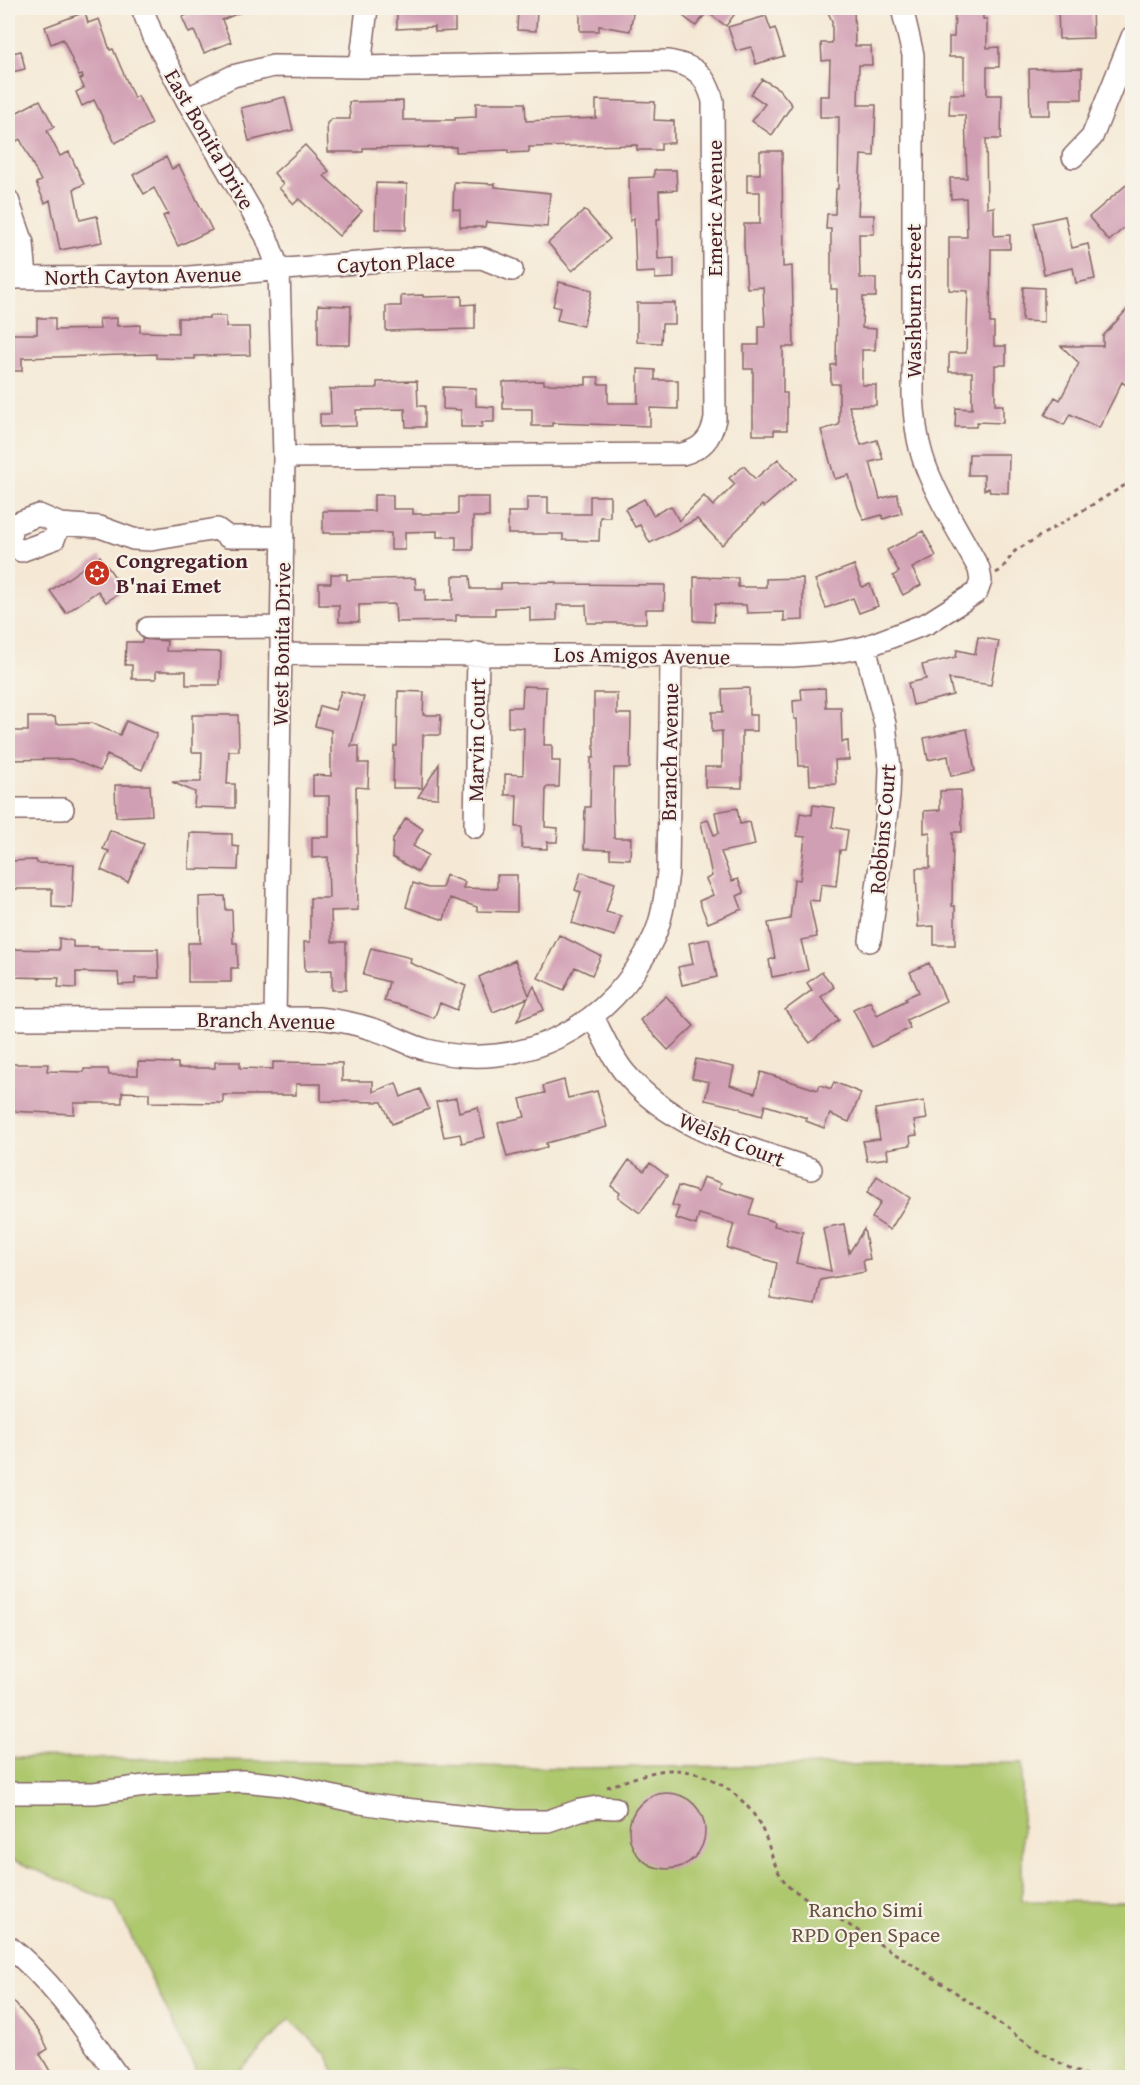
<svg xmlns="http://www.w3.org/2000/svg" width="1140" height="2085" font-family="'Gentium Book Plus',serif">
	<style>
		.green { fill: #aec86e; stroke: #7c744c; stroke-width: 1.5 }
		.building { fill: #d19fb3 }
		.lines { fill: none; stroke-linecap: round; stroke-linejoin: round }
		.minor-casing { stroke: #866666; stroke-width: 24 }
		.path { stroke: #866666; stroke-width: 3; stroke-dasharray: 4.5 4.5; stroke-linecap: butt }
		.minor { stroke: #fff; stroke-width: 21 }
		.labels { text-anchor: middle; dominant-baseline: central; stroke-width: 4.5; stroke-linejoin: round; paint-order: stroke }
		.street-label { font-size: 22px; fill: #4a1f2b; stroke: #f7f3e8 }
		.poi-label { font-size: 22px; font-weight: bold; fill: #4a1f2b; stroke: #f7f3e8; text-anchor: start }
		.park-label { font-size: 22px; fill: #68523f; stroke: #f7f3e8 }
	</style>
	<rect width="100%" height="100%" fill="#f7f3e8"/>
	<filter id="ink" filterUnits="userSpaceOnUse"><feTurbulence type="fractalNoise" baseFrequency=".0167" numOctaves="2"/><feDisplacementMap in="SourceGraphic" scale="12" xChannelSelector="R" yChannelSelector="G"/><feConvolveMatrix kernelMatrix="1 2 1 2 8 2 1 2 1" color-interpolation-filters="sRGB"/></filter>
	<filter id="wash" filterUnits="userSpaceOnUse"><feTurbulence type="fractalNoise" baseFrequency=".008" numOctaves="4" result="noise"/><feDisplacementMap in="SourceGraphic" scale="24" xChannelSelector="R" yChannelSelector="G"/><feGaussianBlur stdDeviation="1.35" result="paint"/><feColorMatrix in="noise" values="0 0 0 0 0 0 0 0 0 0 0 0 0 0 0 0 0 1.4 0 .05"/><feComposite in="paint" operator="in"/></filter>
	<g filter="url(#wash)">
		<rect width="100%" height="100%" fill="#f5e9d5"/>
		<path class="green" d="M 8,1758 L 170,1759 L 563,1768 L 1022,1763 L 1022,1901 L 1132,1902 L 1132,2077 L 337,2077 L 326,2054 L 289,2019 L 235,2077 L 204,2077 L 198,2075 L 115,1903 L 8,1858 Z"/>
		<g id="blocks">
			<path class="building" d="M 204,8 L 251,8 L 222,20 L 231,42 L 204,53 L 194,31 L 189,33 L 182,17 Z
				M 397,8 L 455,8 L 455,31 L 435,32 L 435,27 L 397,29 Z
				M 518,8 L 537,8 L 536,31 L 517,30 Z
				M 580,8 L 634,8 L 630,31 L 599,26 L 599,31 L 580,31 Z
				M 689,8 L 739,8 L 726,26 L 707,12 L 696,26 L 683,16 Z
				M 826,8 L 854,8 L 855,46 L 871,46 L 872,65 L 859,65 L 858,105 L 876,105 L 874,156 L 861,155 L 858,215 L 874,215 L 874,234 L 859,234 L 860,278 L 876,278 L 876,297 L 863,297 L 862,328 L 876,329 L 875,350 L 862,350 L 862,385 L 876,385 L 876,405 L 849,406 L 861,445 L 877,440 L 883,459 L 870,462 L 880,499 L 897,494 L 902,513 L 883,519 L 882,515 L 864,520 L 858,507 L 849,475 L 835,479 L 821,430 L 839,425 L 839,384 L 831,384 L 831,365 L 836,365 L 837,289 L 831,289 L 831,229 L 826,229 L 827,214 L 835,214 L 836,189 L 838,189 L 839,117 L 820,117 L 820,96 L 829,96 L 830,60 L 822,61 L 821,43 L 832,43 L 832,21 Z
				M 955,8 L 983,8 L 983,19 L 987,19 L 987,48 L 999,47 L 999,67 L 987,67 L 987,95 L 1002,95 L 1001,139 L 986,139 L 987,208 L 994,207 L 994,236 L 1010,235 L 1010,249 L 991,249 L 990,323 L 994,323 L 994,346 L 1006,346 L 1006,365 L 995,365 L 995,405 L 1003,405 L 1003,423 L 977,422 L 976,427 L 955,427 L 956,408 L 972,409 L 972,372 L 949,372 L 949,353 L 966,353 L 967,323 L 968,291 L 949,290 L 949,237 L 967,237 L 966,198 L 951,199 L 950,178 L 967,178 L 965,115 L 949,115 L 950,94 L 964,94 L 964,57 L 949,57 L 949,37 L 954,37 Z
				M 1058,8 L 1092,8 L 1093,38 L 1059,39 Z
				M 85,12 L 88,23 L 99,19 L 110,50 L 113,49 L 134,98 L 138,96 L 152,124 L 115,143 L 94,100 L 82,106 L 76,92 L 84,88 L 80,79 L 83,78 L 82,75 L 79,76 L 63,39 L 51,44 L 45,27 Z
				M 766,16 L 771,30 L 775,28 L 784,56 L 756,64 L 751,47 L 736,51 L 728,27 Z
				M 21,51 L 25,69 L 8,73 L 8,54 Z
				M 1082,68 L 1082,99 L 1050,99 L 1050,115 L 1030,115 L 1029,69 Z
				M 762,79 L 779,89 L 792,105 L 772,135 L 752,121 L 765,104 L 751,94 Z
				M 285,97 L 293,130 L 249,141 L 241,108 Z
				M 40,100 L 54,127 L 47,131 L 60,156 L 69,152 L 84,184 L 74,189 L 80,220 L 97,216 L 102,242 L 60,250 L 50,200 L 45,203 L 36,183 L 41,181 L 20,139 L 8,146 L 8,117 Z
				M 596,100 L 655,102 L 654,120 L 674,121 L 674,143 L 661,143 L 661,150 L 637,150 L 637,145 L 529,147 L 529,152 L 508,153 L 508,150 L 456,152 L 456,147 L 363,148 L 363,152 L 328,152 L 327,123 L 332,119 L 350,119 L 349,102 L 403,101 L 403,120 L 455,120 L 455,118 L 476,117 L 476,103 L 525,103 L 526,121 L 596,118 Z
				M 305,145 L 329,171 L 324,176 L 362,211 L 339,236 L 299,199 L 294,204 L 279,188 L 283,184 L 274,173 Z
				M 760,151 L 782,151 L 783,267 L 792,266 L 794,347 L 783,347 L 783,393 L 787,393 L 787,430 L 774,430 L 774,435 L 753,435 L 753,369 L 744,369 L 744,345 L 759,345 L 759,326 L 765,326 L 763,287 L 747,288 L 744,245 L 744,224 L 760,224 L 760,192 L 747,192 L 747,174 L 760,174 Z
				M 166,157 L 172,169 L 179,165 L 212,230 L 178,246 L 163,216 L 168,214 L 154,188 L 144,194 L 133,175 Z
				M 654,170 L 676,170 L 677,190 L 659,191 L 660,219 L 657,219 L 658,259 L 674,258 L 674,278 L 655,279 L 655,272 L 636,273 L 634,218 L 630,221 L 629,178 L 654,177 Z
				M 1132,180 L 1132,221 L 1109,241 L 1089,217 Z
				M 454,182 L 495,184 L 495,187 L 550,193 L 547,227 L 486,222 L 485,227 L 460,227 L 460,210 L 453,209 Z
				M 376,183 L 407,184 L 406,230 L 375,229 Z
				M 585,210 L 610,239 L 572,271 L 548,243 Z
				M 1065,216 L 1072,248 L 1088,244 L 1095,279 L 1076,283 L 1073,268 L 1044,274 L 1034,223 Z
				M 559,282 L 592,290 L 583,326 L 557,320 L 560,308 L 553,306 Z
				M 1023,287 L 1044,288 L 1044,322 L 1022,321 Z
				M 423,295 L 423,297 L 462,296 L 462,305 L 475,304 L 475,329 L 386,331 L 386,306 L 401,306 L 401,296 Z
				M 637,303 L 675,303 L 675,324 L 662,324 L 661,343 L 637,342 Z
				M 1132,304 L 1132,380 L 1127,386 L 1122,382 L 1099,428 L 1070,414 L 1064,425 L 1045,415 L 1055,397 L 1060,400 L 1079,363 L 1061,346 L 1103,346 L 1103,336 Z
				M 318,305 L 351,306 L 350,345 L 318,345 Z
				M 209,316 L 226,316 L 226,327 L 249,327 L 250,355 L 195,356 L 195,359 L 156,358 L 156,354 L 22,358 L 22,371 L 8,371 L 8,334 L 37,334 L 37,318 L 55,318 L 55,330 L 100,329 L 99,319 L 117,318 L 117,326 L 140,325 L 140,332 L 178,333 L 178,318 L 209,318 Z
				M 638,369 L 655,370 L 655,380 L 678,380 L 678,409 L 650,408 L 650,426 L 552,423 L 552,426 L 532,426 L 532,409 L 503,409 L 503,382 L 544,381 L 544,384 L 586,385 L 586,377 L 599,377 L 598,384 L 608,384 L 608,403 L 638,403 Z
				M 417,381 L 418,406 L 425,406 L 425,427 L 406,427 L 405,409 L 356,410 L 356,426 L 320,427 L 320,414 L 331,414 L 330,389 L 377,388 L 377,382 Z
				M 443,387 L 476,388 L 476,406 L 494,407 L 494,422 L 482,422 L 482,427 L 461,427 L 461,410 L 443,409 Z
				M 969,454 L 1009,454 L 1008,493 L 990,492 L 989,488 L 984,490 L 984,475 L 968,475 Z
				M 778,459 L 796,479 L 764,507 L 762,505 L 722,545 L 697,519 L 650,543 L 640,525 L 635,527 L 625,509 L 644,499 L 653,515 L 671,506 L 679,521 L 704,496 L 713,506 L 735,484 L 729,478 L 744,466 L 755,479 Z
				M 374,495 L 393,495 L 393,509 L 413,509 L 413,514 L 458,514 L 458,497 L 489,497 L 489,517 L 473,517 L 473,550 L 456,550 L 456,537 L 437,537 L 437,531 L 405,532 L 405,550 L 391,550 L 391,533 L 323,533 L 323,511 L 374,511 Z
				M 590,496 L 610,496 L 610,517 L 600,517 L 599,541 L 563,540 L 563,534 L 508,534 L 508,512 L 527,512 L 527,497 L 548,497 L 548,514 L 590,514 Z
				M 923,531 L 936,556 L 912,568 L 921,585 L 903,595 L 893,576 L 899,572 L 887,550 Z
				M 100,556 L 124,590 L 106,602 L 98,591 L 66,613 L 50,591 Z
				M 854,565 L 862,587 L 870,584 L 878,606 L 859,613 L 853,598 L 826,608 L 815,580 Z
				M 331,574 L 347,574 L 347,580 L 415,578 L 416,589 L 425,589 L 425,601 L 453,600 L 453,576 L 470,576 L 471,589 L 501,589 L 501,583 L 556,582 L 556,584 L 665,585 L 664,609 L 646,609 L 646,623 L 587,623 L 586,605 L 557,605 L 557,620 L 530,621 L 530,607 L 495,608 L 495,615 L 456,615 L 456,621 L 396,622 L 395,604 L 359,605 L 359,622 L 339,622 L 339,605 L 319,605 L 319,583 L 331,583 Z
				M 694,577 L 738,578 L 738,587 L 766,587 L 766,579 L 803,578 L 803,620 L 784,621 L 784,612 L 747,613 L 746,605 L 715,604 L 714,622 L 694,621 Z
				M 978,637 L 999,641 L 991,685 L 949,679 L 953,695 L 913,705 L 908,683 L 926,679 L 922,665 L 956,657 L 957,650 L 975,654 Z
				M 142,639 L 167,641 L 166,651 L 221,652 L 220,685 L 186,685 L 186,671 L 156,671 L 156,679 L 132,679 L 132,665 L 125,665 L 126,642 L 142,642 Z
				M 523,686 L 546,687 L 544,745 L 552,745 L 552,761 L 560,761 L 559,787 L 546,787 L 545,827 L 558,828 L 557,842 L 547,842 L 547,849 L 522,848 L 522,827 L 516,827 L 517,795 L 505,795 L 505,774 L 523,775 L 524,728 L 508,727 L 508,707 L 522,707 Z
				M 749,688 L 749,715 L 757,715 L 757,731 L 742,731 L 742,788 L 705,787 L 705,767 L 722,767 L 722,731 L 712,732 L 712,712 L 723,712 L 722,689 Z
				M 825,688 L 826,707 L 841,707 L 842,742 L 848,741 L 849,760 L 835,760 L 836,784 L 810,785 L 809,766 L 799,766 L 797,719 L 794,719 L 793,701 L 802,700 L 801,689 Z
				M 341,691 L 364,697 L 351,746 L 359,746 L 359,763 L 369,763 L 368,788 L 356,787 L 358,910 L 331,911 L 332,942 L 346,942 L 346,990 L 332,990 L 332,970 L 305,971 L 304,942 L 310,942 L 310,898 L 329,898 L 328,857 L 312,858 L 312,837 L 329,837 L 329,796 L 313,796 L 313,775 L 331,776 L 331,730 L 315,726 L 320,706 L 335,710 Z
				M 398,691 L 424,692 L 423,715 L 441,715 L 440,735 L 423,735 L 422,788 L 393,788 L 394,746 L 397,746 Z
				M 594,693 L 617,693 L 617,714 L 631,714 L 630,768 L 614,768 L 613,808 L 614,838 L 631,838 L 630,859 L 610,858 L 610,850 L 584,849 L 585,807 L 590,807 L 591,758 L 594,758 Z
				M 192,715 L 238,715 L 239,751 L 229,751 L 227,784 L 235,784 L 235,808 L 194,807 L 195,792 L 172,782 L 201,782 L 202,752 L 192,752 Z
				M 28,717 L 55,717 L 56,724 L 91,723 L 120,735 L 126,721 L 157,734 L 142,770 L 107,755 L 100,771 L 71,759 L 8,760 L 8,731 L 28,731 Z
				M 967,729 L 975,771 L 951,776 L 948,756 L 928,760 L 924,738 Z
				M 439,764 L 438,798 L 418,797 Z
				M 115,785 L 150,785 L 152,815 L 116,817 Z
				M 961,790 L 962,832 L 953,832 L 952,906 L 955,906 L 955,945 L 934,945 L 934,926 L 918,927 L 916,868 L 930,868 L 930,832 L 924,833 L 924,811 L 940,810 L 940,791 Z
				M 813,805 L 835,808 L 832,827 L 848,830 L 845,850 L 840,850 L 836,886 L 821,884 L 819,901 L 809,900 L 817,937 L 801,940 L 808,970 L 772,977 L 769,960 L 775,958 L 768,923 L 790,919 L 794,879 L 800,880 L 805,837 L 797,836 L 800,813 L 812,815 Z
				M 737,808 L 740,824 L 750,822 L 755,845 L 721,852 L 732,881 L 738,879 L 744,893 L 737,896 L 742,909 L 708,923 L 699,901 L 713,895 L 706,879 L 712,876 L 701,822 L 708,820 L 714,835 L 719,833 L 715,812 Z
				M 406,818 L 423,829 L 413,846 L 428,855 L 418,872 L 392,857 L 393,839 Z
				M 110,830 L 144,844 L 128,882 L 101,870 L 109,851 L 103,849 Z
				M 190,833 L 232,834 L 232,846 L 239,847 L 238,870 L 189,869 Z
				M 36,860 L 37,863 L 74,864 L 72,908 L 52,907 L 52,889 L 8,889 L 8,861 Z
				M 581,872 L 615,883 L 606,912 L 621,916 L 615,936 L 572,923 L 581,892 L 575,890 Z
				M 446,875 L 465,882 L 463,888 L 497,889 L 497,875 L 517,875 L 517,912 L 477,911 L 477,907 L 450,898 L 444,920 L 406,907 L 413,883 L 428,888 L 442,888 Z
				M 225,896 L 226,910 L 232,910 L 233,943 L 237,943 L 238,968 L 231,968 L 231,982 L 188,982 L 188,943 L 200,943 L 199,897 Z
				M 559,935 L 601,956 L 592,975 L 575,967 L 564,990 L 538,978 Z
				M 59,938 L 73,941 L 73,947 L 98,947 L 98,949 L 158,949 L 159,978 L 135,978 L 135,984 L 119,985 L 118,973 L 76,972 L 76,988 L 58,987 L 59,978 L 8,977 L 8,949 L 59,950 Z
				M 709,939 L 717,977 L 682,985 L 678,967 L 693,964 L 689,943 Z
				M 371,948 L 411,958 L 410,963 L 466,986 L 457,1010 L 440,1003 L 434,1018 L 403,1006 L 384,1001 L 389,982 L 363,975 Z
				M 515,960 L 529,995 L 534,986 L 544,1010 L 517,1021 L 528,998 L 493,1012 L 479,977 Z
				M 929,963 L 946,1001 L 906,1020 L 910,1028 L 872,1047 L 853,1009 L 870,1001 L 877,1015 L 907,1000 L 905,998 L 919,992 L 910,972 Z
				M 822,972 L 834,987 L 821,997 L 839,1020 L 810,1043 L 785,1010 L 812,990 L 807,983 Z
				M 666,996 L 694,1026 L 668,1050 L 640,1020 Z
				M 696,1059 L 734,1067 L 730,1085 L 755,1093 L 761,1072 L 818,1090 L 820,1085 L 831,1089 L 834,1082 L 861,1093 L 849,1122 L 830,1114 L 824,1128 L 806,1121 L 807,1118 L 765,1105 L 762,1116 L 741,1110 L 741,1108 L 705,1100 L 709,1082 L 692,1078 Z
				M 138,1062 L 178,1063 L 178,1068 L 215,1068 L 215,1062 L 240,1062 L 240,1068 L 273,1069 L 273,1062 L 342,1063 L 342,1081 L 373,1081 L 373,1092 L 396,1083 L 401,1097 L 420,1089 L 429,1109 L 392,1124 L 382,1102 L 321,1101 L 321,1084 L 296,1084 L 296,1095 L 223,1095 L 223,1103 L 149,1102 L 149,1093 L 122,1092 L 122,1103 L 74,1103 L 74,1114 L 8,1111 L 8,1064 L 48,1064 L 47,1071 L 84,1072 L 84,1069 L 108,1069 L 109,1075 L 138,1075 Z
				M 564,1080 L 568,1098 L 597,1091 L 607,1127 L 546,1143 L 547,1147 L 507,1157 L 498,1123 L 525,1117 L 520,1099 L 545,1093 L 543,1086 Z
				M 456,1098 L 459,1112 L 478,1107 L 485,1137 L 462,1143 L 460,1134 L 444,1137 L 436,1102 Z
				M 924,1101 L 927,1119 L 914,1121 L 917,1135 L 910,1136 L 911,1145 L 887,1149 L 888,1158 L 867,1161 L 863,1141 L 880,1139 L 875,1109 Z
				M 629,1160 L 644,1171 L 650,1163 L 667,1176 L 640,1213 L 618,1197 L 620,1193 L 611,1186 Z
				M 877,1176 L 910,1198 L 890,1230 L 872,1218 L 881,1202 L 867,1193 Z
				M 703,1177 L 721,1183 L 719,1188 L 754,1199 L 749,1214 L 775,1222 L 774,1226 L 803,1232 L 796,1263 L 831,1271 L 823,1228 L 844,1224 L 849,1253 L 864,1229 L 870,1259 L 863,1260 L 865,1272 L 820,1280 L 815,1305 L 770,1298 L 777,1263 L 727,1248 L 734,1224 L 699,1214 L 696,1225 L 675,1218 L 679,1207 L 672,1205 L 678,1186 L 698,1192 Z
				M629 1831a38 38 0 1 1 76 0a38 38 0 1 1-76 0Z
				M 8,1995 L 40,2033 L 48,2049 L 40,2054 L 54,2078 L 8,2078 Z"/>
		</g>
	</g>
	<g filter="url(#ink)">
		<use href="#blocks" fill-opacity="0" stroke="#866666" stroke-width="1.5"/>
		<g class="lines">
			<g class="minor-casing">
				<path id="minor" d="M 142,8 L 152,34 L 186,99 L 266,236 L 279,270 L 284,457 L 275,1018
					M 360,67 L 367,8
					M 186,99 L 233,76 L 273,66 L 360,67 L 669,61 C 696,66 706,75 713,101 L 715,419 C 711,439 702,449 682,454 L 284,457
					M 1073,157 L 1092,137 L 1132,37
					M 8,200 L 23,243 L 26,277
					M 8,278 L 189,277 L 406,259 L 482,258 L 512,270
					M 60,524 L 39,515 L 12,525 L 9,543 L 21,551 L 54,539 L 60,524 L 100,527 L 133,539 L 151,540 L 217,529 L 228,537 L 283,537
					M 148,628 L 281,627
					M 865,647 L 885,724 L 890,768 L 889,796 L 870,941
					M 281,654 L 793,656 L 831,653 L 865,647 L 928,623 L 977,592 L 981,581 L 979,569 C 961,535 932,490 922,455 C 916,435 914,415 913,394 L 913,55 L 902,8
					M 8,809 L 63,809
					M 475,827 L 478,653
					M 593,1017 C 603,1036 611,1056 625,1073 C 674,1131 742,1145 811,1169
					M 8,1019 L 318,1018 C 336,1020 354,1023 372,1029 C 391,1034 408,1045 427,1050 C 522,1074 613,1026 653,939 C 663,918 665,895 668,872 L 671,656
					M 8,1793 L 94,1793 L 152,1785 L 243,1781 L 282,1785 L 361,1803 L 395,1808 L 516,1821 L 548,1821 L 580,1810 L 597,1807 L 615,1808
					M 8,1946 C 54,1982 85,2030 119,2078"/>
			</g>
			<path class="path" d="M 996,573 L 1001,570 L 1015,551 L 1132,481
				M 607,1787 C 624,1782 642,1774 660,1771 C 700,1764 746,1793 762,1829 C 773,1852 771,1866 789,1887 C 842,1922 896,1953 949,1988 C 996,2019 1039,2058 1093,2078"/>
			<use href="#minor" class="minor"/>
		</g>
	</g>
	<defs>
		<g id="synagogue-disc" transform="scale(1.35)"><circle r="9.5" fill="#c8321e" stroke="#f7f3e8"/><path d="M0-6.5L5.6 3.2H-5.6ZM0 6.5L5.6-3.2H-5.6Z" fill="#fff"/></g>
	</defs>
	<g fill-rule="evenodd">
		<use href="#synagogue-disc" x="97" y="573"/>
	</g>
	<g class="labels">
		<g class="street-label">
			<text transform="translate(210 139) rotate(60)">East Bonita Drive</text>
			<text transform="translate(714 208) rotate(-90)">Emeric Avenue</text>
			<text transform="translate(396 262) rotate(-3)">Cayton Place</text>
			<text transform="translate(143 275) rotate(-1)">North Cayton Avenue</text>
			<text transform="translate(913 301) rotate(-90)">Washburn Street</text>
			<text transform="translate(281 644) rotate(-89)">West Bonita Drive</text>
			<text transform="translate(642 655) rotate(1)">Los Amigos Avenue</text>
			<text transform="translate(476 740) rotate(-89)">Marvin Court</text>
			<text transform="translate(669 752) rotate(-89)">Branch Avenue</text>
			<text transform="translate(882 829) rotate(-85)">Robbins Court</text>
			<text transform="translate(266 1020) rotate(1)">Branch Avenue</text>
			<text transform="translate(732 1139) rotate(22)">Welsh Court</text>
		</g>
		<g class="poi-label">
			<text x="116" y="560">Congregation<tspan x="116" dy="25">B'nai Emet</tspan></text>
		</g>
		<g class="park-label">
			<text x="866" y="1909">Rancho Simi<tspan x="866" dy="25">RPD Open Space</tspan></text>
		</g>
	</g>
	<rect width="1140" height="2085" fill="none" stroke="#f7f3e8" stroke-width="30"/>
</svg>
